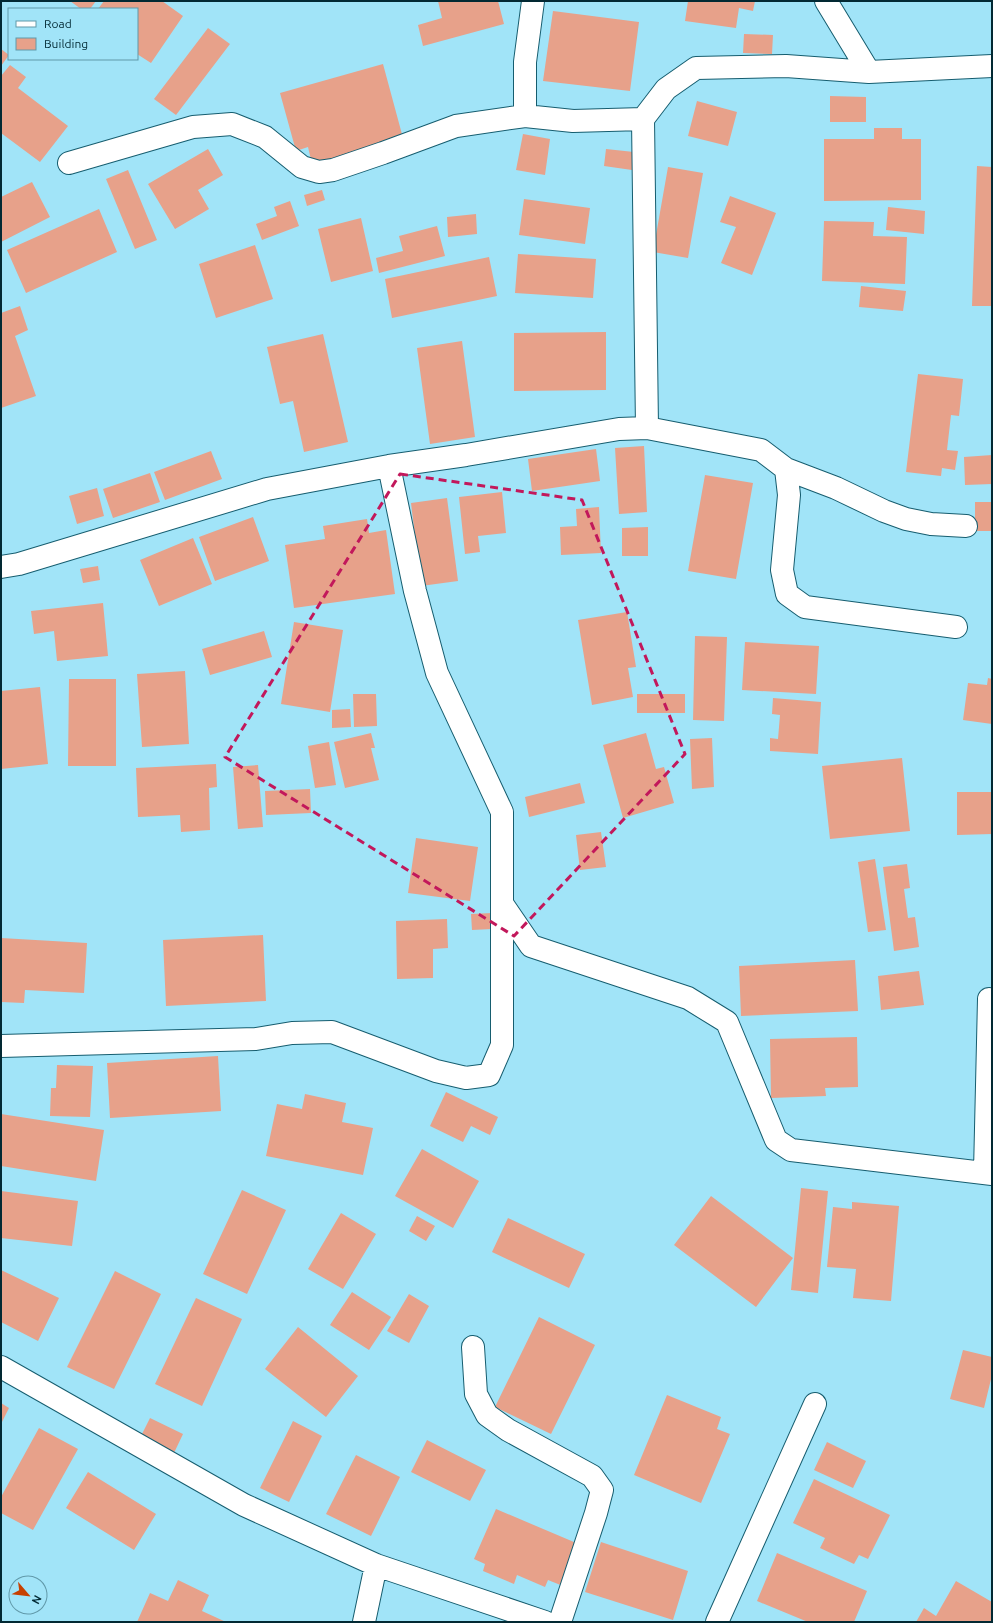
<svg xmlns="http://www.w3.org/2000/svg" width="993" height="1623" font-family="Ubuntu,sans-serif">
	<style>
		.building { fill: #e7a18a }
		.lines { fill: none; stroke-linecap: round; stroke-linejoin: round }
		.street-casing { stroke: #165d6f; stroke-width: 24 }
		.street { stroke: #fff; stroke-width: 22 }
		.marked { fill: none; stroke: #c2185b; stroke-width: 3; stroke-dasharray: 8 5; stroke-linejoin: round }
	</style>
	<rect width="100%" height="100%" fill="#a1e4f8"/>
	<path class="building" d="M 70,1 L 96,1 L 90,9 L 81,9 Z
		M 104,1 L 162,1 L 183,16 L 151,63 L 137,54 L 137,9 L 98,9 Z
		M 438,1 L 498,1 L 504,24 L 423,46 L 418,25 L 442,18 Z
		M 688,1 L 755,1 L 753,11 L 739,8 L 736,28 L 685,21 Z
		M 553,11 L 639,22 L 630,91 L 543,81 Z
		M 208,28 L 230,44 L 176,115 L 154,99 Z
		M 744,34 L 773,35 L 772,54 L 743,53 Z
		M 1,49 L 9,55 L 1,66 Z
		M 383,64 L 403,138 L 312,164 L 308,147 L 296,151 L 280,93 Z
		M 10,65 L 26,77 L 18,88 L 68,126 L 40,162 L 1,133 L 1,76 Z
		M 830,96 L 866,97 L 866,122 L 830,122 Z
		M 697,101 L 737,112 L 728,146 L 688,136 Z
		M 874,128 L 902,128 L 902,139 L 921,139 L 921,200 L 824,201 L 824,139 L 874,139 Z
		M 523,134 L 550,139 L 545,175 L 516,170 Z
		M 208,149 L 223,175 L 198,190 L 209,209 L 175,229 L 148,184 Z
		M 606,149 L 634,152 L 632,170 L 604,166 Z
		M 977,166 L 992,167 L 992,306 L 972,306 Z
		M 668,167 L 703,173 L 688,258 L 653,252 Z
		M 128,170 L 157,240 L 135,249 L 106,179 Z
		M 32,182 L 50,217 L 1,242 L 1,197 Z
		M 322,190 L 325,200 L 307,206 L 304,195 Z
		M 730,196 L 776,213 L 752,275 L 721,263 L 736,227 L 720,222 Z
		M 524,199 L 590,208 L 585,244 L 519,235 Z
		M 290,201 L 299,226 L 262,240 L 256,224 L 277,216 L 274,207 Z
		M 888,207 L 925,211 L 924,234 L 886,230 Z
		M 99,209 L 117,252 L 26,293 L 7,250 Z
		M 476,214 L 477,234 L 448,237 L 447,217 Z
		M 361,218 L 373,271 L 331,282 L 318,229 Z
		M 824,221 L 874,222 L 873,236 L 907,237 L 905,284 L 822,281 Z
		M 437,226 L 445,256 L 379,273 L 376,258 L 403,251 L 399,236 Z
		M 255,245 L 273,299 L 216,318 L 199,264 Z
		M 518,254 L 596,259 L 593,298 L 515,293 Z
		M 489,257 L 497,296 L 392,318 L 385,279 Z
		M 861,286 L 906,291 L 903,311 L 859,307 Z
		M 20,306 L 28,330 L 15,336 L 36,396 L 1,408 L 1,313 Z
		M 606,332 L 606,390 L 514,391 L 514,333 Z
		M 323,334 L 348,442 L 304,452 L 293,401 L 280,404 L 267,347 Z
		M 462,341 L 475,437 L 430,444 L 417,348 Z
		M 918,374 L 963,379 L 959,416 L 951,415 L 947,450 L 958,451 L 955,470 L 942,468 L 941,476 L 906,472 Z
		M 644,446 L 647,512 L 619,514 L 615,448 Z
		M 596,449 L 600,481 L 532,491 L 528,459 Z
		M 211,451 L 222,479 L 165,500 L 154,472 Z
		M 992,455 L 992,484 L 965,485 L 964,457 Z
		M 150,473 L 160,502 L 113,518 L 103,489 Z
		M 705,475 L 753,483 L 736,579 L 688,571 Z
		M 97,488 L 104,516 L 77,524 L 69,496 Z
		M 502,492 L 506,533 L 478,536 L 480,552 L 465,554 L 459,497 Z
		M 447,498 L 458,581 L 421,586 L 411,503 Z
		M 975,502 L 992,502 L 992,531 L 975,531 Z
		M 599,507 L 601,553 L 561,555 L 560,527 L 577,526 L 576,509 Z
		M 253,517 L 269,561 L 215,581 L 199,537 Z
		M 367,519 L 369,533 L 386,530 L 395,594 L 294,608 L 285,545 L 325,539 L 323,526 Z
		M 648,527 L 648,556 L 622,556 L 622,528 Z
		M 193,538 L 212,584 L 159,606 L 140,560 Z
		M 98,566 L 100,580 L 83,583 L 80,569 Z
		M 103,603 L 108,656 L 57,661 L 54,631 L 34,634 L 31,611 Z
		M 627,612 L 636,667 L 628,668 L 633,697 L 592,705 L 578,620 Z
		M 294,622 L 343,630 L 330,712 L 281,704 Z
		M 264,631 L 272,657 L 210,675 L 202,649 Z
		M 695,636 L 727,637 L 724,721 L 693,720 Z
		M 745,642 L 819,646 L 816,694 L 742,690 Z
		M 185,671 L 189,744 L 142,747 L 137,674 Z
		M 988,678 L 992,679 L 992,724 L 963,720 L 968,683 L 987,685 Z
		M 69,679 L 116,679 L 116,766 L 68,766 Z
		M 40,687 L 48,764 L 1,769 L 1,691 Z
		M 353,694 L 376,694 L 377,726 L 354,727 Z
		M 637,694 L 685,694 L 685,713 L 637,713 Z
		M 773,698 L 821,702 L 818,754 L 770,751 L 770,738 L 778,739 L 780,715 L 772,714 Z
		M 350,709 L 351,727 L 332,728 L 332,710 Z
		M 371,733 L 375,748 L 371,748 L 379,780 L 345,788 L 334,742 Z
		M 646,733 L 656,769 L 664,767 L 674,803 L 623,818 L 603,745 Z
		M 712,738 L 714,787 L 692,789 L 690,739 Z
		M 329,742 L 336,785 L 315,788 L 308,746 Z
		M 902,758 L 910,831 L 830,839 L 822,766 Z
		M 216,764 L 217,787 L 209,788 L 210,830 L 181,832 L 180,815 L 138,817 L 136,768 Z
		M 258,765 L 263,827 L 238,829 L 233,767 Z
		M 580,783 L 585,803 L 529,817 L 525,797 Z
		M 310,789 L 311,813 L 266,815 L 265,791 Z
		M 957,792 L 992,792 L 992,834 L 957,835 Z
		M 601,832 L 606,867 L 580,870 L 576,835 Z
		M 416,838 L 478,847 L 470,901 L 408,893 Z
		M 875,859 L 886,930 L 868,932 L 858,862 Z
		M 907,864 L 910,888 L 904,889 L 908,918 L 915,917 L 919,947 L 894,951 L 883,867 Z
		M 492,913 L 492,929 L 472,930 L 471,914 Z
		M 447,919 L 448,948 L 433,949 L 433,978 L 397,979 L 396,921 Z
		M 263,935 L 266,1001 L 166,1006 L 163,940 Z
		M 1,938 L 87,943 L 84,993 L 25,990 L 24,1003 L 1,1002 Z
		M 855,960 L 858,1011 L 741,1016 L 739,966 Z
		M 919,971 L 924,1005 L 881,1010 L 878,976 Z
		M 857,1037 L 858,1087 L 825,1088 L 826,1096 L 771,1098 L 770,1039 Z
		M 218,1056 L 221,1111 L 110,1118 L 107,1063 Z
		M 57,1065 L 93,1066 L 90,1117 L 50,1116 L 51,1088 L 56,1088 Z
		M 446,1092 L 498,1117 L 490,1135 L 471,1126 L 463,1142 L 430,1126 Z
		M 305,1094 L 346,1103 L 342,1122 L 373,1128 L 363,1175 L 266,1156 L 277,1104 L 302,1109 Z
		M 1,1114 L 104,1130 L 96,1181 L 1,1166 Z
		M 422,1149 L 479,1181 L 453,1228 L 395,1196 Z
		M 801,1188 L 828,1191 L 818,1293 L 791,1290 Z
		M 242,1190 L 286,1210 L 247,1294 L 203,1274 Z
		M 1,1191 L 78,1201 L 72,1246 L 1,1238 Z
		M 711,1196 L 793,1258 L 756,1307 L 674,1245 Z
		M 852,1202 L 899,1206 L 891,1301 L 853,1298 L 856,1269 L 827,1267 L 833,1207 L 852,1209 Z
		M 341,1213 L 376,1234 L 343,1289 L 308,1269 Z
		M 417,1216 L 435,1226 L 426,1241 L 409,1231 Z
		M 508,1218 L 585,1254 L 569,1288 L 492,1252 Z
		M 1,1270 L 59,1298 L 38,1341 L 1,1322 Z
		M 115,1271 L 161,1294 L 114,1389 L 67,1367 Z
		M 352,1292 L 391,1317 L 369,1350 L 330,1325 Z
		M 409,1294 L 429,1306 L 409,1343 L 387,1331 Z
		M 196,1298 L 242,1319 L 202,1406 L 155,1384 Z
		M 539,1317 L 595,1345 L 551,1434 L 495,1407 Z
		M 298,1327 L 358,1376 L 326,1417 L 265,1369 Z
		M 963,1350 L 992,1357 L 992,1375 L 984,1408 L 950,1399 Z
		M 667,1395 L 721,1417 L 717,1429 L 730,1434 L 701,1503 L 634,1475 Z
		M 1,1403 L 9,1408 L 1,1424 Z
		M 150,1418 L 183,1434 L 174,1453 L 141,1436 Z
		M 293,1421 L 322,1436 L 289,1502 L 260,1488 Z
		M 39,1428 L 78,1449 L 33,1530 L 1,1513 L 1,1497 Z
		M 427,1440 L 486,1470 L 470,1501 L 411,1472 Z
		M 827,1442 L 866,1461 L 853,1488 L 814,1470 Z
		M 356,1455 L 400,1477 L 371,1536 L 326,1514 Z
		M 88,1472 L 156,1514 L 134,1550 L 66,1508 Z
		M 814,1479 L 890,1515 L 868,1559 L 859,1555 L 854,1564 L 820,1548 L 825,1538 L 793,1523 Z
		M 496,1509 L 581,1545 L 563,1586 L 548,1580 L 545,1587 L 517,1575 L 514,1584 L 483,1571 L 485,1564 L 474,1559 Z
		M 601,1542 L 688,1571 L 673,1620 L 585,1592 Z
		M 777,1553 L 867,1591 L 854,1622 L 808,1622 L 757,1601 Z
		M 178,1580 L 209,1595 L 202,1611 L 226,1622 L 137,1622 L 150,1593 L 168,1601 Z
		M 956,1581 L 992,1602 L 992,1619 L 990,1622 L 916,1622 L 924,1608 L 936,1616 Z"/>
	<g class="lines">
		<g class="street-casing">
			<path id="street" d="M 826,1 L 869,72
				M 525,116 L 525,62 L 533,1
				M 69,163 L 193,127 L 232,124 L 265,137 L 302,167 L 319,172 L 333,170 L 383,153 L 456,126 L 525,116 L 573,121 L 643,119
				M 647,428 L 761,450 L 786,469 L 789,495 L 782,570 L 787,594 L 805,607 L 956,627
				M 786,469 L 836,488 L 884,511 L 906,519 L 931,524 L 966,526
				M 1,567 L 19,564 L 267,489 L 389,466 L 466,455 L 619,429 L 647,428 L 643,119 L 666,89 L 696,68 L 786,66 L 869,72 L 992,66
				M 503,905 L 531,946 L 688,998 L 727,1022 L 776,1140 L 791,1150 L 992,1174
				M 1,1046 L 256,1039 L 292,1033 L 332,1032 L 436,1071 L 466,1078 L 489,1075 L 502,1045 L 502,812 L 437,673 L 415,591 L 389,466
				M 985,1172 L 989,999
				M 473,1347 L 476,1394 L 487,1415 L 508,1430 L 592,1476 L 602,1490 L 596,1513 L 560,1622
				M 1,1367 L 244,1505 L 376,1565 L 545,1622
				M 364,1622 L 376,1565
				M 717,1622 L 815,1404"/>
		</g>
		<use href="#street" class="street"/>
	</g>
	<path class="marked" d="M 400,474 L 582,500 L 685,754 L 514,936 L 225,757 Z"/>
	<rect width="993" height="1623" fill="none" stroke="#022933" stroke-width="4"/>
	<rect x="8" y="8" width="130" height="52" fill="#a1e4f8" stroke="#6199a9"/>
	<rect x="16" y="21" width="20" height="6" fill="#ffffff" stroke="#6199a9"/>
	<text x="44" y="28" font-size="12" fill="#022933">Road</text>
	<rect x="16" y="38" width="20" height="12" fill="#e7a18a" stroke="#6199a9"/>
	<text x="44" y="48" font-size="12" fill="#022933">Building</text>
	<g transform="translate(28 1595) rotate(118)"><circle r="19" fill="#a1e4f8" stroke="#6199a9"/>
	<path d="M0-3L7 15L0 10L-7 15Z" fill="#c74000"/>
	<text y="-6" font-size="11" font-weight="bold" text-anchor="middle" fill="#022933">N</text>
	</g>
</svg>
